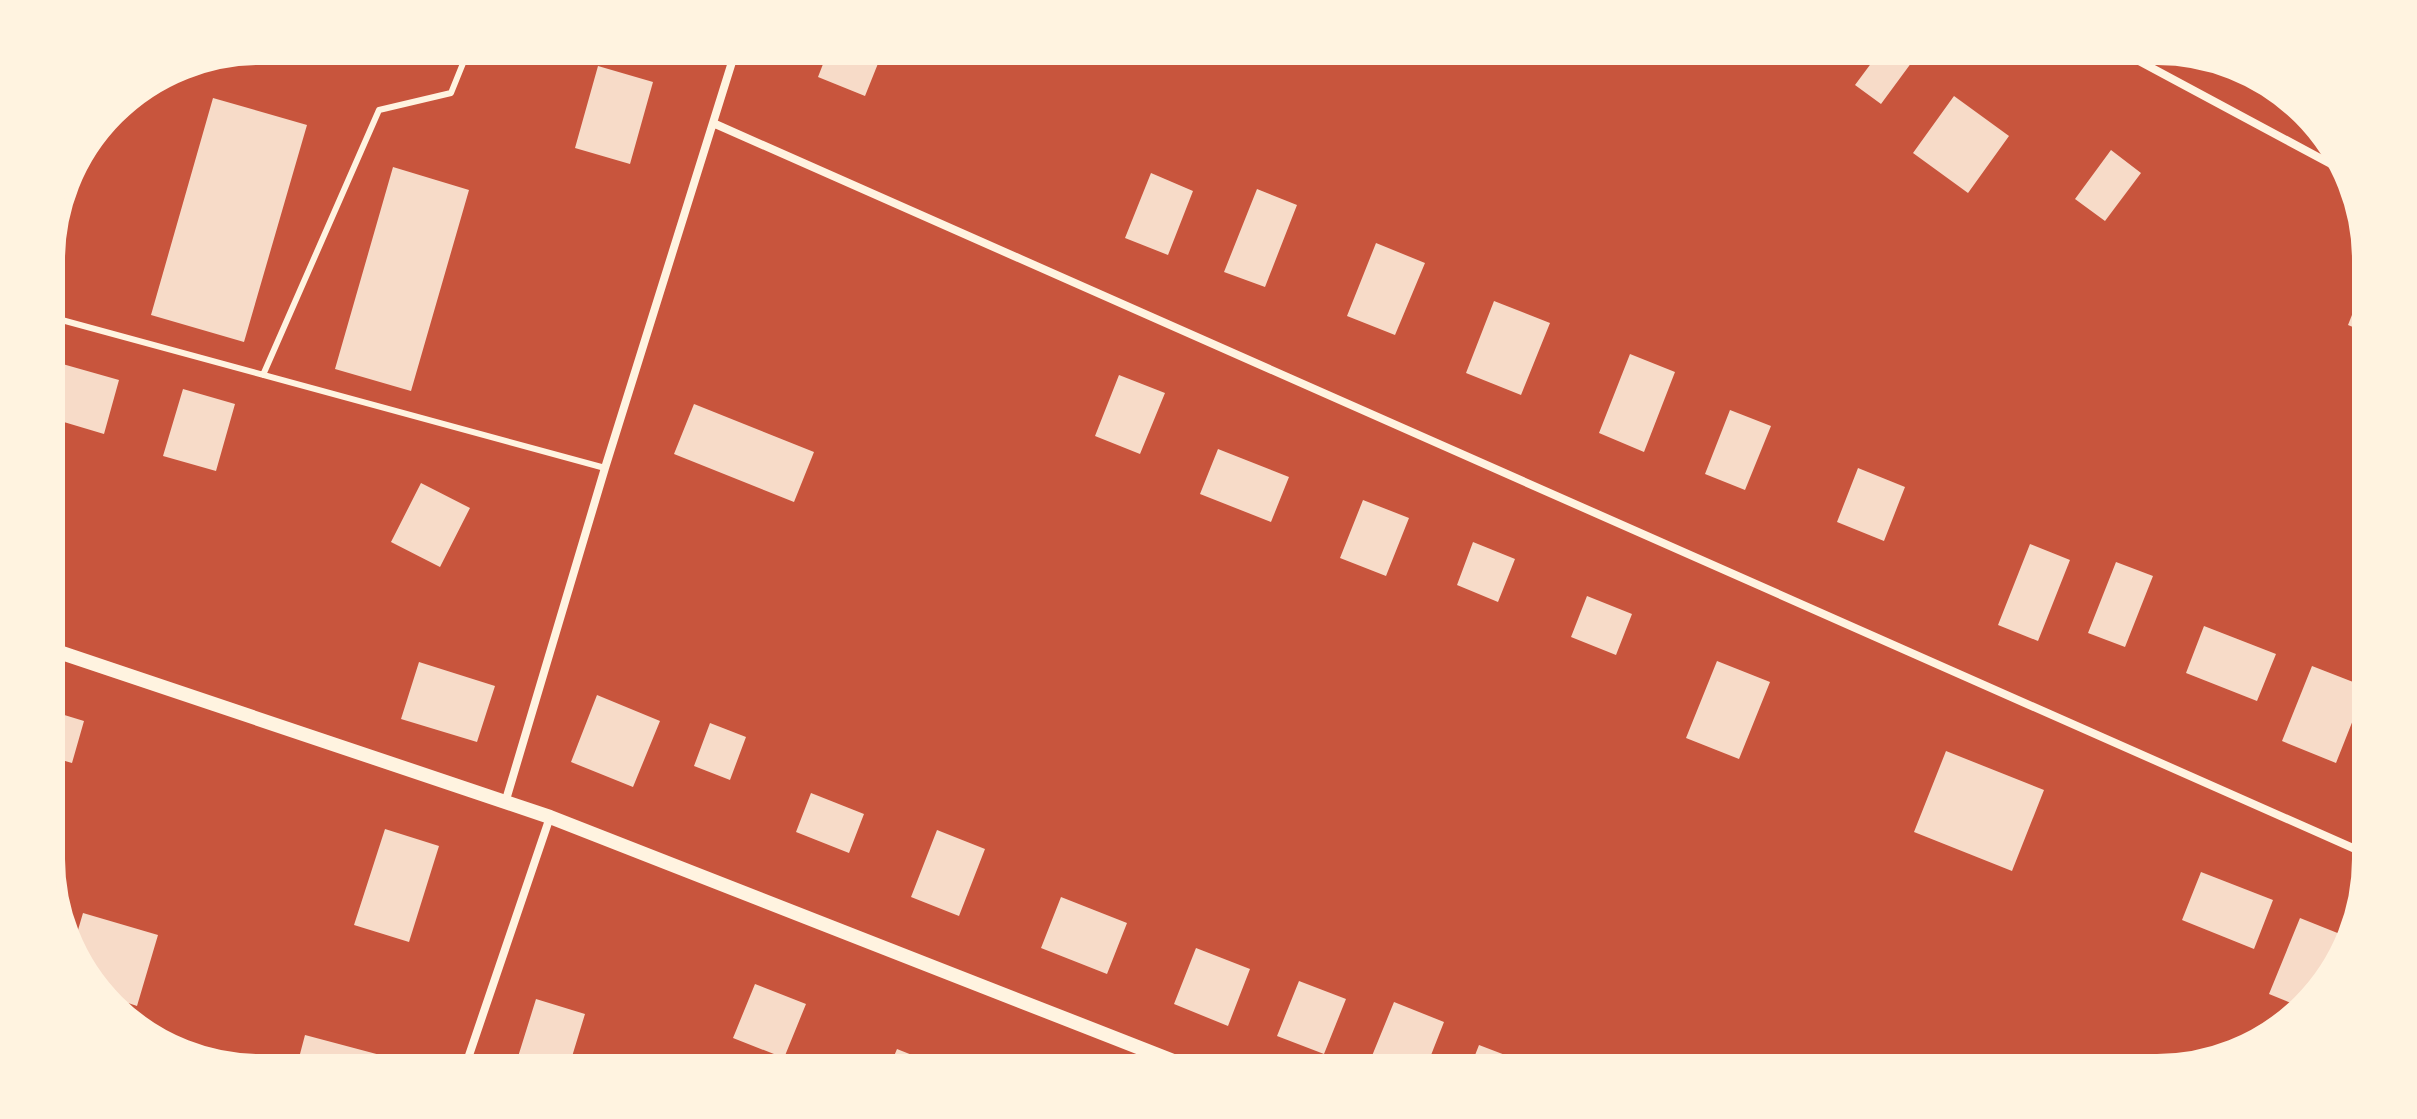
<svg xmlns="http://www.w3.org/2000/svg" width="2417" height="1119" font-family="Lato,sans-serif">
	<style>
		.building { fill: #f7dbc8 }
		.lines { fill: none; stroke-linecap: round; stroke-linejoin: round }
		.service { stroke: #fff3e0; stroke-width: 6 }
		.minor { stroke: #fff3e0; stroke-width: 8 }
		.tertiary { stroke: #fff3e0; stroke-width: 14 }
		.rim { fill: none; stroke: #fff3e0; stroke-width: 10 }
	</style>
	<rect width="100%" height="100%" fill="#c8553d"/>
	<path class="building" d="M 830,46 L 885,46 L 865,96 L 818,77 Z
		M 1884,46 L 1913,46 L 1920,51 L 1881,104 L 1855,85 Z
		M 598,66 L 653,82 L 630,164 L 575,148 Z
		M 1954,96 L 2009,136 L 1968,193 L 1913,153 Z
		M 213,98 L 307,125 L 244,342 L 151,315 Z
		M 2111,150 L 2141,173 L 2105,221 L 2075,199 Z
		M 393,167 L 469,190 L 411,391 L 335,369 Z
		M 1151,173 L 1193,191 L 1168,255 L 1125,238 Z
		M 1257,189 L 1297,205 L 1265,287 L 1224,272 Z
		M 1376,243 L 1425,263 L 1395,335 L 1347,316 Z
		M 2369,272 L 2370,334 L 2348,325 Z
		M 1494,301 L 1550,323 L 1521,395 L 1466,373 Z
		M 1630,354 L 1675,372 L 1644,452 L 1599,433 Z
		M 59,363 L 119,380 L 104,434 L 47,417 L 47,407 Z
		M 1119,375 L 1165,393 L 1140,454 L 1095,436 Z
		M 183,389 L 235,404 L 216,471 L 163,456 Z
		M 694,404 L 814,452 L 794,502 L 674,454 Z
		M 1730,410 L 1771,426 L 1745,490 L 1705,474 Z
		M 1218,449 L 1289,477 L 1271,522 L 1200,494 Z
		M 1858,468 L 1905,487 L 1884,541 L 1837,522 Z
		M 421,483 L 470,508 L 440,567 L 391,542 Z
		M 1363,500 L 1409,518 L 1386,576 L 1340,558 Z
		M 1473,542 L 1515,559 L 1498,602 L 1457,585 Z
		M 2030,544 L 2070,560 L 2038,641 L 1998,625 Z
		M 2116,562 L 2153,576 L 2125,647 L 2088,633 Z
		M 1587,596 L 1632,614 L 1616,655 L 1571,637 Z
		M 2204,626 L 2276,654 L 2257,701 L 2186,673 Z
		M 1717,661 L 1770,682 L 1739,759 L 1686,738 Z
		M 419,662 L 495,686 L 477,742 L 401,719 Z
		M 2312,666 L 2366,687 L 2336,763 L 2282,741 Z
		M 597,695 L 660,721 L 633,787 L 571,762 Z
		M 48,710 L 84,721 L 72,763 L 48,756 Z
		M 710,723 L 746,737 L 730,780 L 694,766 Z
		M 1946,751 L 2044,790 L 2012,871 L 1914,832 Z
		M 811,793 L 864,814 L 849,853 L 796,832 Z
		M 385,829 L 439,846 L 409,942 L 354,925 Z
		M 937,830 L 985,849 L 959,916 L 911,897 Z
		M 2201,872 L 2273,900 L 2254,949 L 2182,920 Z
		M 1061,897 L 1127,923 L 1107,974 L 1041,948 Z
		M 83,913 L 158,935 L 137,1006 L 90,990 L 73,947 Z
		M 2300,918 L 2355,940 L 2301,1007 L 2269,994 Z
		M 1196,948 L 1250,969 L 1228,1026 L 1174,1004 Z
		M 1299,981 L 1346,999 L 1324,1054 L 1277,1036 Z
		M 755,984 L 806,1004 L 784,1058 L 733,1038 Z
		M 536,999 L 585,1014 L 567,1073 L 559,1073 L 517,1060 Z
		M 1394,1002 L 1444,1022 L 1424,1073 L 1365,1073 Z
		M 305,1035 L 384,1056 L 380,1073 L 295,1073 Z
		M 1479,1045 L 1526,1063 L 1522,1073 L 1468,1073 Z
		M 897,1049 L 942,1067 L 939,1073 L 887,1073 Z"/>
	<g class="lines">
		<path class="service" d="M 47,316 L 605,468
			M 263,375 L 379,110 L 451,93 L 470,46"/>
		<path class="minor" d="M 2111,46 L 2344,171
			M 713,123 L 2371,856
			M 505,803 L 605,468 L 737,46
			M 463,1073 L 550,817"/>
		<path class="tertiary" d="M 47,648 L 550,817 L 1204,1073"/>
	</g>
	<path d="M0 0H2417V1119H0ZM260 60H2157A200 200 0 0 1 2357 260V859A200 200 0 0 1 2157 1059H260A200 200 0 0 1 60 859V260A200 200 0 0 1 260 60Z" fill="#fff3e0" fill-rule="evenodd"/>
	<path class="rim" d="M260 60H2157A200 200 0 0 1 2357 260V859A200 200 0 0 1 2157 1059H260A200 200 0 0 1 60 859V260A200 200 0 0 1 260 60Z"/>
</svg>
